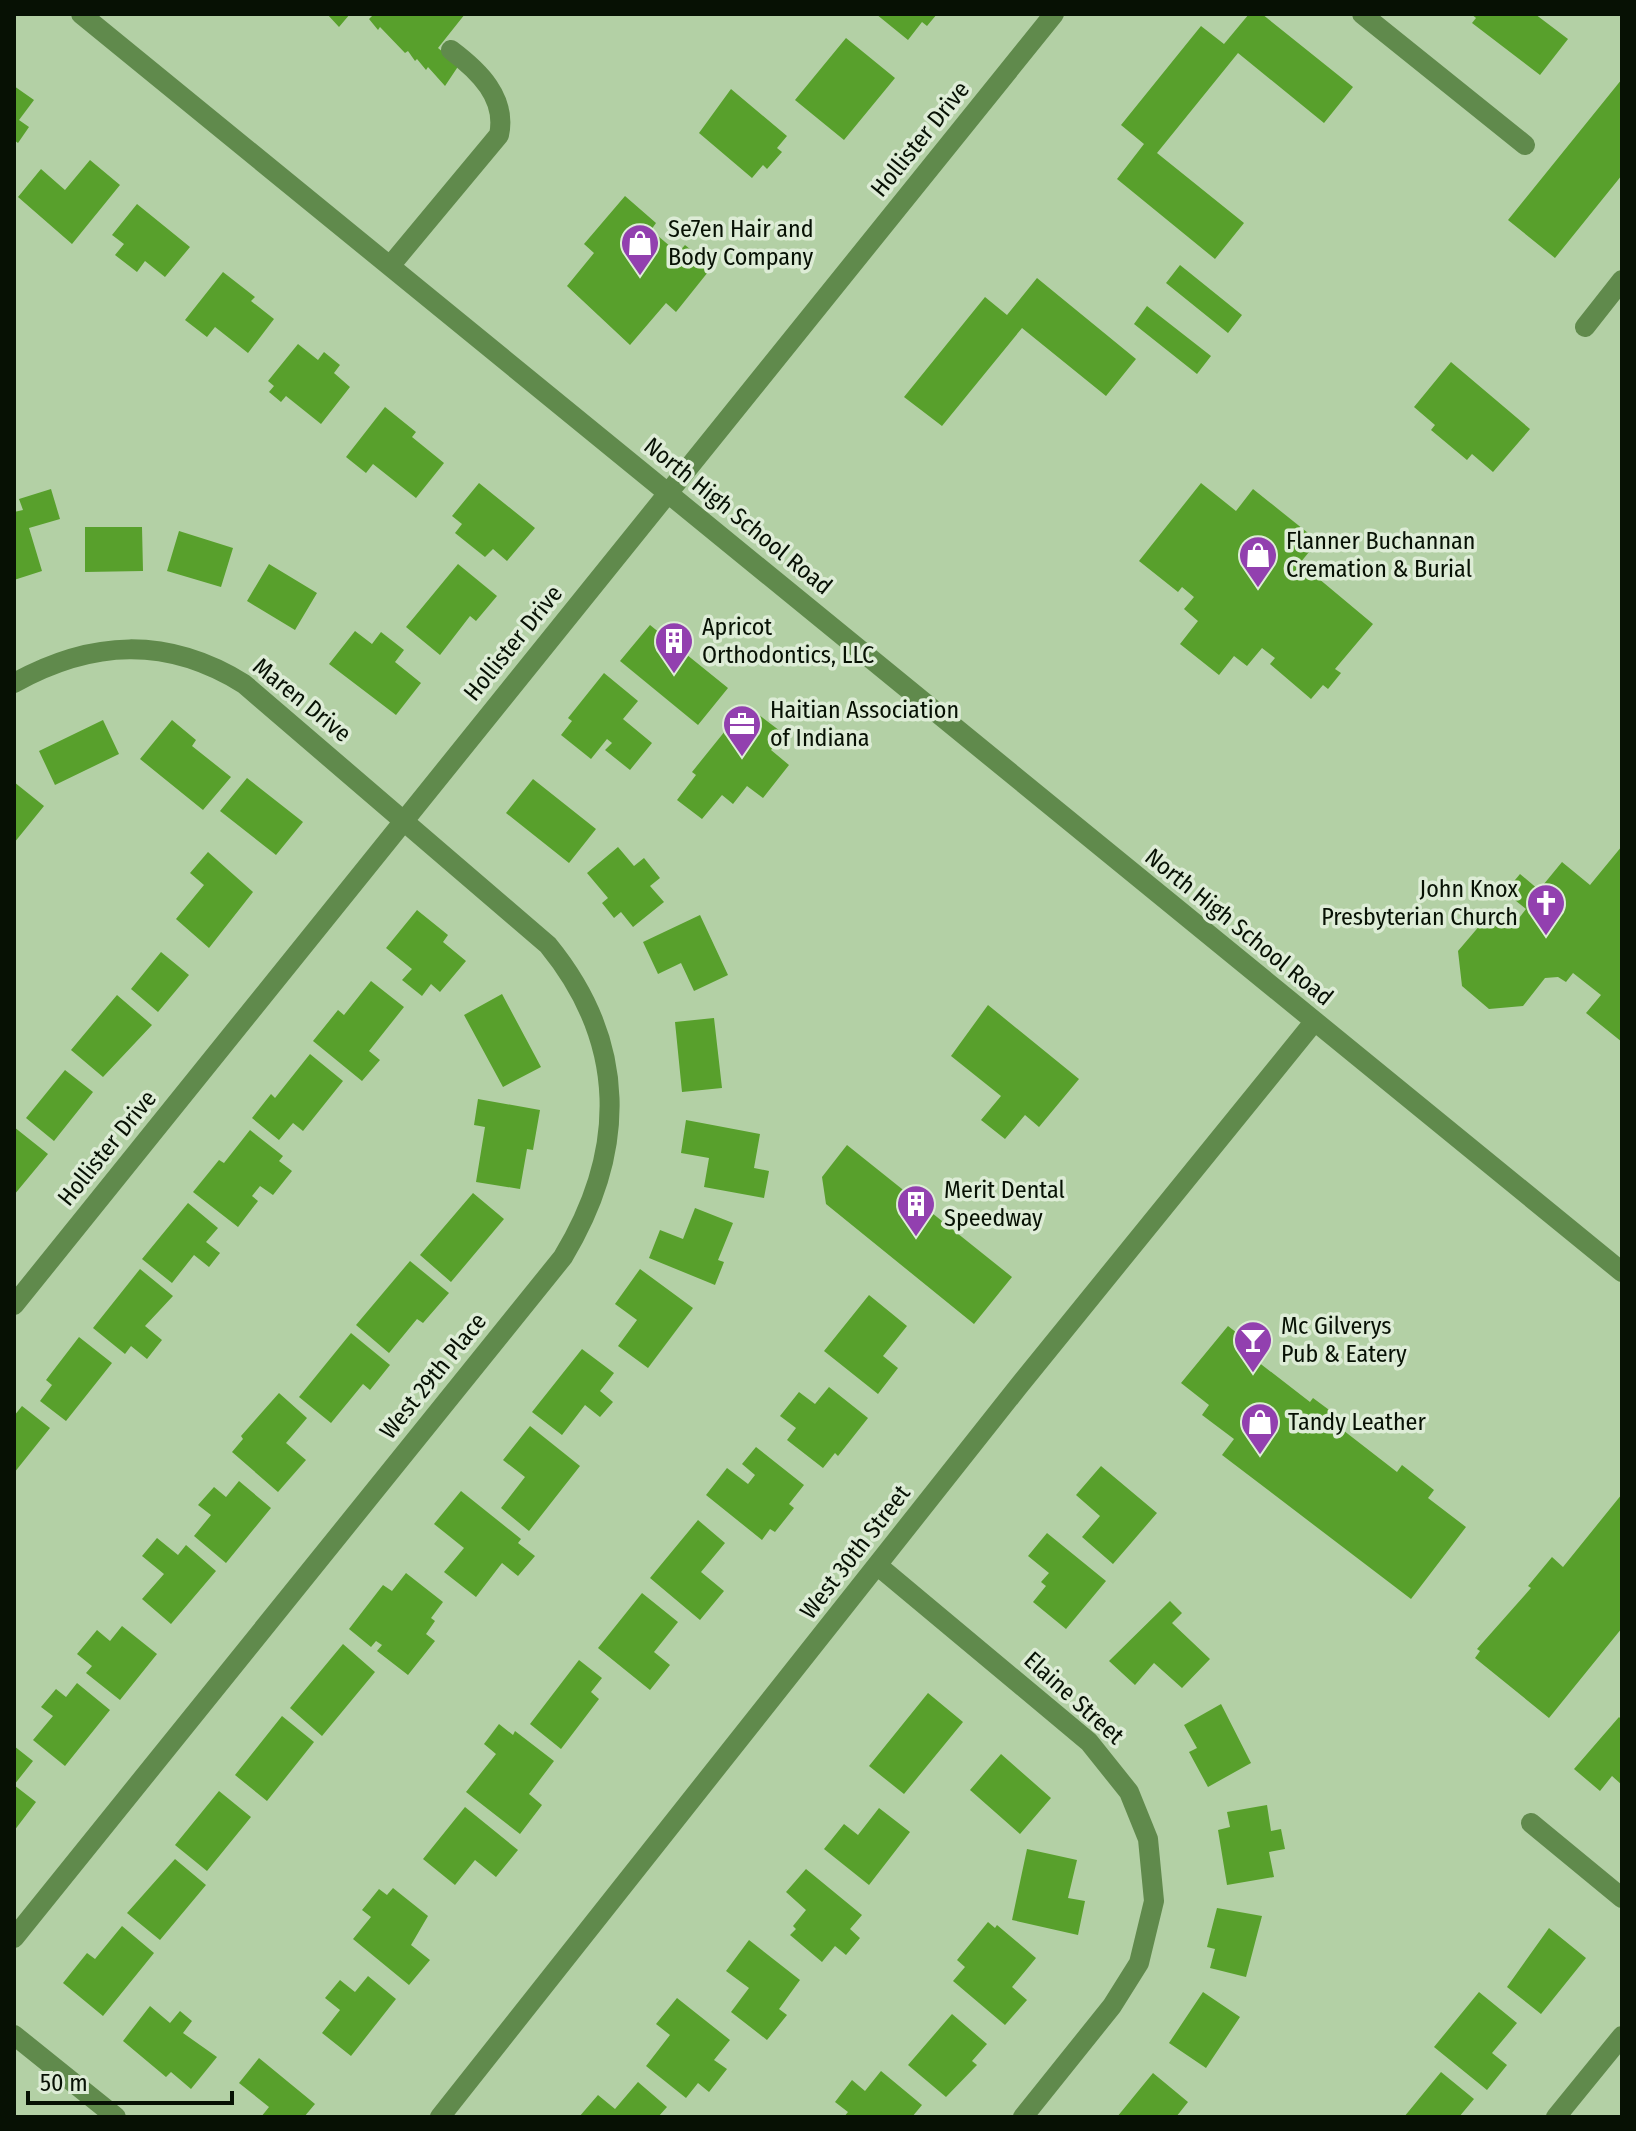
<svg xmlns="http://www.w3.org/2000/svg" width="1636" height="2131" font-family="'Fira Sans Condensed',sans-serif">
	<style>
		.building { fill: #58a02c }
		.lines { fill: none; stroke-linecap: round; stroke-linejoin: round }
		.minor { stroke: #608a4c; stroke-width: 20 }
		.labels { text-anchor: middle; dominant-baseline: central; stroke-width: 7; stroke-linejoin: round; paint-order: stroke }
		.street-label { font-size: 24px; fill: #071104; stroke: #ddecd6 }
		.poi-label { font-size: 24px; fill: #071104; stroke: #ddecd6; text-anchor: start }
	</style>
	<rect width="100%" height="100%" fill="#b3d0a5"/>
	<path class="building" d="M 327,14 L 350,14 L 339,27 Z
		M 374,14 L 465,14 L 438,48 L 459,65 L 445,86 L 428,67 L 426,70 L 417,59 L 415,61 L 408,51 L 405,53 L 380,27 L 378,30 L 369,19 Z
		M 876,14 L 937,14 L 927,26 L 922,22 L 908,40 Z
		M 1249,14 L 1262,14 L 1353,87 L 1324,123 L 1238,53 L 1157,153 L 1244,223 L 1215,259 L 1117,179 L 1144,144 L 1121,125 L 1201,26 L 1224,44 Z
		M 1471,14 L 1535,14 L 1568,39 L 1540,75 L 1472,23 L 1476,18 Z
		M 846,38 L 895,78 L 844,140 L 795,100 Z
		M 1622,79 L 1622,175 L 1555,258 L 1508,220 Z
		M 14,86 L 34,100 L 19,120 L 29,127 L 18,143 L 14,140 Z
		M 731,89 L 787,136 L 777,148 L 782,152 L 767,169 L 763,165 L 752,178 L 699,133 Z
		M 90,160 L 120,185 L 72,244 L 18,197 L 41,169 L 65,190 Z
		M 625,196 L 656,223 L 651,230 L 678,253 L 685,245 L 712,267 L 676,312 L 666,303 L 630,345 L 567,286 L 594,253 L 584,244 Z
		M 137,204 L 190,247 L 165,277 L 145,261 L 137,272 L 115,255 L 124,244 L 112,235 Z
		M 1180,265 L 1242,315 L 1228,333 L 1166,283 Z
		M 223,272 L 255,297 L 251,301 L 274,319 L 248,353 L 215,327 L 207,337 L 185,320 Z
		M 1037,278 L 1136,359 L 1106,396 L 1022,328 L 942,426 L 904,397 L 985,297 L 1007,315 Z
		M 1147,306 L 1211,356 L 1197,374 L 1134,324 Z
		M 298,344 L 318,360 L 324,352 L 340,365 L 334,373 L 350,387 L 321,424 L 286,396 L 281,402 L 269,392 L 274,386 L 268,381 Z
		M 1451,362 L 1530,429 L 1493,472 L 1472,454 L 1467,460 L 1431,430 L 1435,425 L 1414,407 Z
		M 385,407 L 416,432 L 412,437 L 444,463 L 416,498 L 373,464 L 366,473 L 346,457 Z
		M 479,483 L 535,528 L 507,561 L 493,549 L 485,557 L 455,533 L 462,524 L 452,516 Z
		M 1201,483 L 1236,511 L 1253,489 L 1318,541 L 1300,563 L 1373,624 L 1335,669 L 1341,673 L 1328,689 L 1323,685 L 1311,699 L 1270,664 L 1275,658 L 1262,648 L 1247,666 L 1234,656 L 1219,675 L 1180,644 L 1198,621 L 1184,609 L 1194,597 L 1182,587 L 1178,592 L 1139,561 Z
		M 51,489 L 60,519 L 29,528 L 42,571 L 14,580 L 14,512 L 23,510 L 19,499 Z
		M 85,527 L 142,527 L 143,571 L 85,572 Z
		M 179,531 L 233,548 L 221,587 L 167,571 Z
		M 269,564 L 317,593 L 295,630 L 247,601 Z
		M 458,564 L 497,596 L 476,621 L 470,616 L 440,655 L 406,627 Z
		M 650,625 L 728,688 L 698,725 L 620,661 Z
		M 355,631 L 372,644 L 381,632 L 404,650 L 395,662 L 421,683 L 396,715 L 329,664 Z
		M 604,673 L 638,701 L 623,719 L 652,743 L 630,770 L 605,750 L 612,743 L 607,739 L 591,759 L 561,735 L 572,721 L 568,718 Z
		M 746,705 L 784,734 L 771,750 L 789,765 L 763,798 L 747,786 L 733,804 L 722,795 L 702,819 L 677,800 L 696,775 L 692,772 Z
		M 103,720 L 119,754 L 55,785 L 39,751 Z
		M 172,720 L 196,740 L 192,746 L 231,777 L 203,810 L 140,759 Z
		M 247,778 L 303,822 L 276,855 L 220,811 Z
		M 533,779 L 596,829 L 569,863 L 506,813 Z
		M 14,782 L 44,806 L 14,843 Z
		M 1622,846 L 1622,1042 L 1586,1013 L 1601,995 L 1573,973 L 1566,982 L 1558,977 L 1545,978 L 1523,1006 L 1489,1009 L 1462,986 L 1458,951 L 1481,924 L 1516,922 L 1526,909 L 1505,892 L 1520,874 L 1539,890 L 1562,862 L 1590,885 Z
		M 618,847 L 634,866 L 644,858 L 660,878 L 650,886 L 664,902 L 633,927 L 621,912 L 614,918 L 602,903 L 608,898 L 587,873 Z
		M 208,852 L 253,892 L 209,948 L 176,919 L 204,885 L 190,873 Z
		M 417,910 L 448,935 L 443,942 L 466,961 L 440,992 L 431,984 L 422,996 L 402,980 L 412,969 L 386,948 Z
		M 700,915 L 728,975 L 694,991 L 681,963 L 658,974 L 643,942 Z
		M 161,952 L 189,975 L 158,1012 L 131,989 Z
		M 371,981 L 404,1007 L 369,1051 L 380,1060 L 362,1081 L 313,1041 L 338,1010 L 344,1015 Z
		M 502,994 L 541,1067 L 503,1087 L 464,1015 Z
		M 117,995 L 152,1025 L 103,1077 L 71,1050 Z
		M 988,1005 L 1079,1079 L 1039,1127 L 1025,1115 L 1005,1139 L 981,1120 L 1001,1096 L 951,1056 Z
		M 714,1018 L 722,1088 L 682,1092 L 675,1022 Z
		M 310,1054 L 343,1081 L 303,1131 L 293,1123 L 279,1140 L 252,1118 L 271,1094 L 275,1098 Z
		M 65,1070 L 93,1092 L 54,1141 L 26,1118 Z
		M 478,1099 L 540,1110 L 533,1150 L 527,1149 L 520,1189 L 476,1182 L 485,1127 L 474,1125 Z
		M 686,1120 L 760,1134 L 754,1168 L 769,1171 L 764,1198 L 704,1187 L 709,1158 L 681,1153 Z
		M 14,1127 L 48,1154 L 14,1195 Z
		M 250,1130 L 283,1156 L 279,1161 L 292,1171 L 273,1195 L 260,1186 L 252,1196 L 258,1201 L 238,1227 L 193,1192 L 219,1160 L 224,1163 Z
		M 847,1145 L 1012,1277 L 974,1324 L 826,1204 L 822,1177 Z
		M 473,1193 L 504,1219 L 451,1282 L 420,1255 Z
		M 188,1203 L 218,1228 L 206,1242 L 220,1253 L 209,1267 L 194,1255 L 172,1283 L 142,1259 Z
		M 695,1208 L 733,1223 L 718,1260 L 724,1262 L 715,1285 L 649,1258 L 660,1230 L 683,1239 Z
		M 410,1261 L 449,1293 L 423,1323 L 417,1319 L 389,1353 L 356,1325 Z
		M 140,1269 L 173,1296 L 145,1326 L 162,1340 L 147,1359 L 131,1346 L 125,1354 L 93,1328 Z
		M 640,1269 L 693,1308 L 648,1368 L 618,1346 L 637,1320 L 615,1304 Z
		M 869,1295 L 907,1326 L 883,1356 L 898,1368 L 878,1394 L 824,1351 Z
		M 1228,1326 L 1259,1350 L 1253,1358 L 1310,1402 L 1313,1398 L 1344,1421 L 1339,1427 L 1397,1472 L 1402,1465 L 1434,1490 L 1428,1498 L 1466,1527 L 1411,1599 L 1222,1455 L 1234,1439 L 1202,1415 L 1209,1405 L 1181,1383 Z
		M 351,1333 L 390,1365 L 370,1390 L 363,1384 L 331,1423 L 299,1397 Z
		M 79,1337 L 112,1363 L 66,1421 L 40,1401 L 52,1385 L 46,1380 Z
		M 582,1349 L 614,1373 L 600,1391 L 613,1402 L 600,1417 L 585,1405 L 562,1435 L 532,1412 Z
		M 829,1387 L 868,1418 L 838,1456 L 835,1453 L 823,1468 L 787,1440 L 796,1428 L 780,1416 L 799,1392 L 815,1404 Z
		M 279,1393 L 307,1418 L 286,1443 L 306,1460 L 278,1492 L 232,1452 L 243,1439 L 241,1436 Z
		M 22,1406 L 50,1428 L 14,1473 L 14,1416 Z
		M 530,1426 L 580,1466 L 529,1531 L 501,1508 L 525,1477 L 503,1460 Z
		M 756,1447 L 804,1485 L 789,1504 L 794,1508 L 775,1532 L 770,1529 L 762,1540 L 706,1495 L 727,1468 L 748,1484 L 755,1475 L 742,1464 Z
		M 1101,1466 L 1157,1513 L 1113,1564 L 1082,1537 L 1100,1516 L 1076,1495 Z
		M 239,1481 L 271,1508 L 226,1563 L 194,1536 L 211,1515 L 198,1505 L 214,1487 L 226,1497 Z
		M 461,1491 L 521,1539 L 518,1543 L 535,1556 L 518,1576 L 502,1563 L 476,1597 L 444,1572 L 464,1548 L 434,1524 Z
		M 1622,1494 L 1622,1628 L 1549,1718 L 1475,1658 L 1480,1651 L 1477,1649 L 1531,1588 L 1528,1586 L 1552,1557 L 1563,1567 Z
		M 698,1520 L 725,1543 L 701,1572 L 724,1591 L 700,1620 L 650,1578 Z
		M 1047,1533 L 1106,1581 L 1066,1629 L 1033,1602 L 1046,1586 L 1041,1582 L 1049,1573 L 1028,1556 Z
		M 157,1538 L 178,1555 L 186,1545 L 216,1571 L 171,1624 L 142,1599 L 164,1574 L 142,1556 Z
		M 406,1573 L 443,1602 L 431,1618 L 435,1621 L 426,1634 L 435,1641 L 408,1675 L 377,1651 L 382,1645 L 376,1641 L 371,1647 L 349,1629 L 383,1585 L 392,1591 Z
		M 642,1593 L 678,1622 L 654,1652 L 670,1665 L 650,1690 L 598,1648 Z
		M 1170,1601 L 1182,1613 L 1172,1623 L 1210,1659 L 1182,1688 L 1154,1663 L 1135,1685 L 1109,1661 Z
		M 122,1626 L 157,1654 L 120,1700 L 86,1673 L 92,1666 L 77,1654 L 97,1630 L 110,1641 Z
		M 343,1644 L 375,1672 L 322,1736 L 290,1708 Z
		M 579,1660 L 602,1678 L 591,1692 L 599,1699 L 561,1749 L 530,1724 Z
		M 77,1683 L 110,1710 L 65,1766 L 33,1740 L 53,1716 L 41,1707 L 56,1689 L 66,1697 Z
		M 928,1693 L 963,1722 L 904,1794 L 869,1766 Z
		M 1221,1704 L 1251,1763 L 1208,1787 L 1189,1752 L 1197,1748 L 1184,1725 Z
		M 282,1716 L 314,1742 L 267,1801 L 235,1775 Z
		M 1619,1717 L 1622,1720 L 1622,1785 L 1612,1776 L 1600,1791 L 1574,1769 Z
		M 499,1724 L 513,1735 L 515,1731 L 554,1761 L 529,1794 L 542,1805 L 520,1834 L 466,1792 L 496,1754 L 484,1744 Z
		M 14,1746 L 33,1761 L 14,1785 L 36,1802 L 14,1831 Z
		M 1001,1754 L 1051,1798 L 1020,1834 L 970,1790 Z
		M 219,1791 L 251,1817 L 207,1871 L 175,1845 Z
		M 1267,1805 L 1271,1831 L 1281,1829 L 1285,1849 L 1269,1852 L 1274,1877 L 1227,1885 L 1218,1830 L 1230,1827 L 1227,1812 Z
		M 465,1807 L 518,1850 L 496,1877 L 475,1860 L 455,1885 L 423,1859 Z
		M 879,1808 L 910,1832 L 869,1885 L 824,1849 L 844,1824 L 858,1835 Z
		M 1027,1849 L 1077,1860 L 1068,1898 L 1085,1901 L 1078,1935 L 1012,1920 Z
		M 175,1859 L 206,1885 L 160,1940 L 127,1913 Z
		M 806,1869 L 862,1915 L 850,1929 L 860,1938 L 846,1955 L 835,1946 L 822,1962 L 790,1935 L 796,1929 L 793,1926 L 806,1910 L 786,1892 Z
		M 393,1888 L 428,1916 L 411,1945 L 430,1960 L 409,1985 L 353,1939 L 371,1917 L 362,1910 L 379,1889 L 387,1895 Z
		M 1217,1908 L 1262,1916 L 1246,1977 L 1210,1968 L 1215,1949 L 1207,1947 Z
		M 988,1922 L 995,1928 L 997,1925 L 1036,1958 L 1012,1987 L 1027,2000 L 1005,2025 L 953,1981 L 965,1967 L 957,1960 Z
		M 122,1926 L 154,1953 L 103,2016 L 63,1983 L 87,1953 L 95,1959 Z
		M 1549,1928 L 1586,1958 L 1541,2014 L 1507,1987 Z
		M 749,1940 L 800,1980 L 779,2009 L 787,2015 L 767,2040 L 731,2012 L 749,1988 L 726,1971 Z
		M 368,1976 L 396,1999 L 351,2056 L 322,2033 L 340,2010 L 325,1998 L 340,1980 L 355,1992 Z
		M 1203,1992 L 1240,2017 L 1206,2068 L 1169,2043 Z
		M 1479,1992 L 1517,2023 L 1492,2053 L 1507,2065 L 1487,2090 L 1434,2047 Z
		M 677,1998 L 730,2040 L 714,2060 L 727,2069 L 709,2092 L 698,2083 L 686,2098 L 646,2066 L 670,2035 L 656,2024 Z
		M 150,2006 L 170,2023 L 180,2011 L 192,2021 L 183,2033 L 217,2057 L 191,2089 L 171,2072 L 166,2077 L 123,2041 Z
		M 952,2014 L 987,2044 L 972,2061 L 977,2065 L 946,2097 L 908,2065 Z
		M 259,2058 L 315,2104 L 304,2117 L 261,2117 L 269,2107 L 239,2083 Z
		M 881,2071 L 922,2105 L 912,2117 L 844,2117 L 848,2112 L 835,2102 L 852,2080 L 865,2091 Z
		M 1441,2072 L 1474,2099 L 1459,2117 L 1404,2117 Z
		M 1153,2073 L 1188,2102 L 1176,2117 L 1117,2117 Z
		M 638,2082 L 667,2107 L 658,2117 L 579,2117 L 598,2095 L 615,2109 Z"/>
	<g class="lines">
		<path class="minor" d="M 81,14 L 1622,1272
			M 1362,14 L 1525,145
			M 390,266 L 499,135 C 507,98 479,71 451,50
			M 1585,327 L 1622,280
			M 14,683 C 92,640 167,636 244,684 L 548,945 C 628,1043 627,1151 563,1257 L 14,1938
			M 14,1305 L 1054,14
			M 877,1565 L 1089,1742 L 1129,1792 L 1148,1839 L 1154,1901 L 1139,1963 L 1112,2006 L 1023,2117
			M 1531,1823 L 1622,1898
			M 14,2035 L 116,2117
			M 440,2117 L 1018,1387 L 1314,1022
			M 1556,2117 L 1622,2036"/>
	</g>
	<defs>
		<g id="shop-pin" transform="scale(2)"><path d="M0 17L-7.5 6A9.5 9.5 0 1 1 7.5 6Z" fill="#9240af" stroke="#ddecd6"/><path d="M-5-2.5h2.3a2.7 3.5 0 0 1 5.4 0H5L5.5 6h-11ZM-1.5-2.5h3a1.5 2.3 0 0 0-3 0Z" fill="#fff"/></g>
		<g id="building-pin" transform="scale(2)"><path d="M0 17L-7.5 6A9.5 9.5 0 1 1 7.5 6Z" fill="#9240af" stroke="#ddecd6"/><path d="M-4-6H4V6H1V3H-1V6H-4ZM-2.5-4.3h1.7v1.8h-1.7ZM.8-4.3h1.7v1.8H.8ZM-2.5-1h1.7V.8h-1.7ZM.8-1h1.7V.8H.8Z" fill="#fff"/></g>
		<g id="office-pin" transform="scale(2)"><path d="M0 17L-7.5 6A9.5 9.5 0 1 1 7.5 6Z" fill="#9240af" stroke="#ddecd6"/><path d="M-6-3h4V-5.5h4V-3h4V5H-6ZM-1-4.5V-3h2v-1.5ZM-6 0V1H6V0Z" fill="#fff"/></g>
		<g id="church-pin" transform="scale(2)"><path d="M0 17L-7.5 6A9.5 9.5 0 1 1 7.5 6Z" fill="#9240af" stroke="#ddecd6"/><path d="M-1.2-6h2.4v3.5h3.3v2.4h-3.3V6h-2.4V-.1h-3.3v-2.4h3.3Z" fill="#fff"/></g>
		<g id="bar-pin" transform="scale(2)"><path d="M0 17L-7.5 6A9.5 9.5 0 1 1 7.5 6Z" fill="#9240af" stroke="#ddecd6"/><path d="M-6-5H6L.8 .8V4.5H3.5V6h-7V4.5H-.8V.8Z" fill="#fff"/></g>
	</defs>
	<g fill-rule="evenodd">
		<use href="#shop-pin" x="640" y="243"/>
		<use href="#shop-pin" x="1258" y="555"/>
		<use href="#building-pin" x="674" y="641"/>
		<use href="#office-pin" x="742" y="724"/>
		<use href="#church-pin" x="1546" y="903"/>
		<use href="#building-pin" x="916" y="1204"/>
		<use href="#bar-pin" x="1253" y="1340"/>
		<use href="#shop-pin" x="1260" y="1422"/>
	</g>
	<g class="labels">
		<g class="street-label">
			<text transform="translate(920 139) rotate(-51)">Hollister Drive</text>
			<text transform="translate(738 516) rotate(39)">North High School Road</text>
			<text transform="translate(513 643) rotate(-51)">Hollister Drive</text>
			<text transform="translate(302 700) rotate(39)">Maren Drive</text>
			<text transform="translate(1239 927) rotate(39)">North High School Road</text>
			<text transform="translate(107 1148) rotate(-51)">Hollister Drive</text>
			<text transform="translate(433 1376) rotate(-51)">West 29th Place</text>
			<text transform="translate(855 1552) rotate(-52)">West 30th Street</text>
			<text transform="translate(1074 1698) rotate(42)">Elaine Street</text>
		</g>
		<g class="poi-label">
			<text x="668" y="229">Se7en Hair and<tspan x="668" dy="28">Body Company</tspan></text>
			<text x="1286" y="541">Flanner Buchannan<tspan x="1286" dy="28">Cremation &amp; Burial</tspan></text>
			<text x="702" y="627">Apricot<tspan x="702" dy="28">Orthodontics, LLC</tspan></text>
			<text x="770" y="710">Haitian Association<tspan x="770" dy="28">of Indiana</tspan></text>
			<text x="1518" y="889" text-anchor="end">John Knox<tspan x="1518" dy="28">Presbyterian Church</tspan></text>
			<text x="944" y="1190">Merit Dental<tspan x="944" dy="28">Speedway</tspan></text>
			<text x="1281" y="1326">Mc Gilverys<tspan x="1281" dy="28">Pub &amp; Eatery</tspan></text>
			<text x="1288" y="1422">Tandy Leather</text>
		</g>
	</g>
	<rect width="1636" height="2131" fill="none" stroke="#071104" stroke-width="32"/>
	<path d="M28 2091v12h204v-12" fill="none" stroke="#071104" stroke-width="4"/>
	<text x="40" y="2091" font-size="24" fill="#071104" stroke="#ddecd6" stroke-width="6" paint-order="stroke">50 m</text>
</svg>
